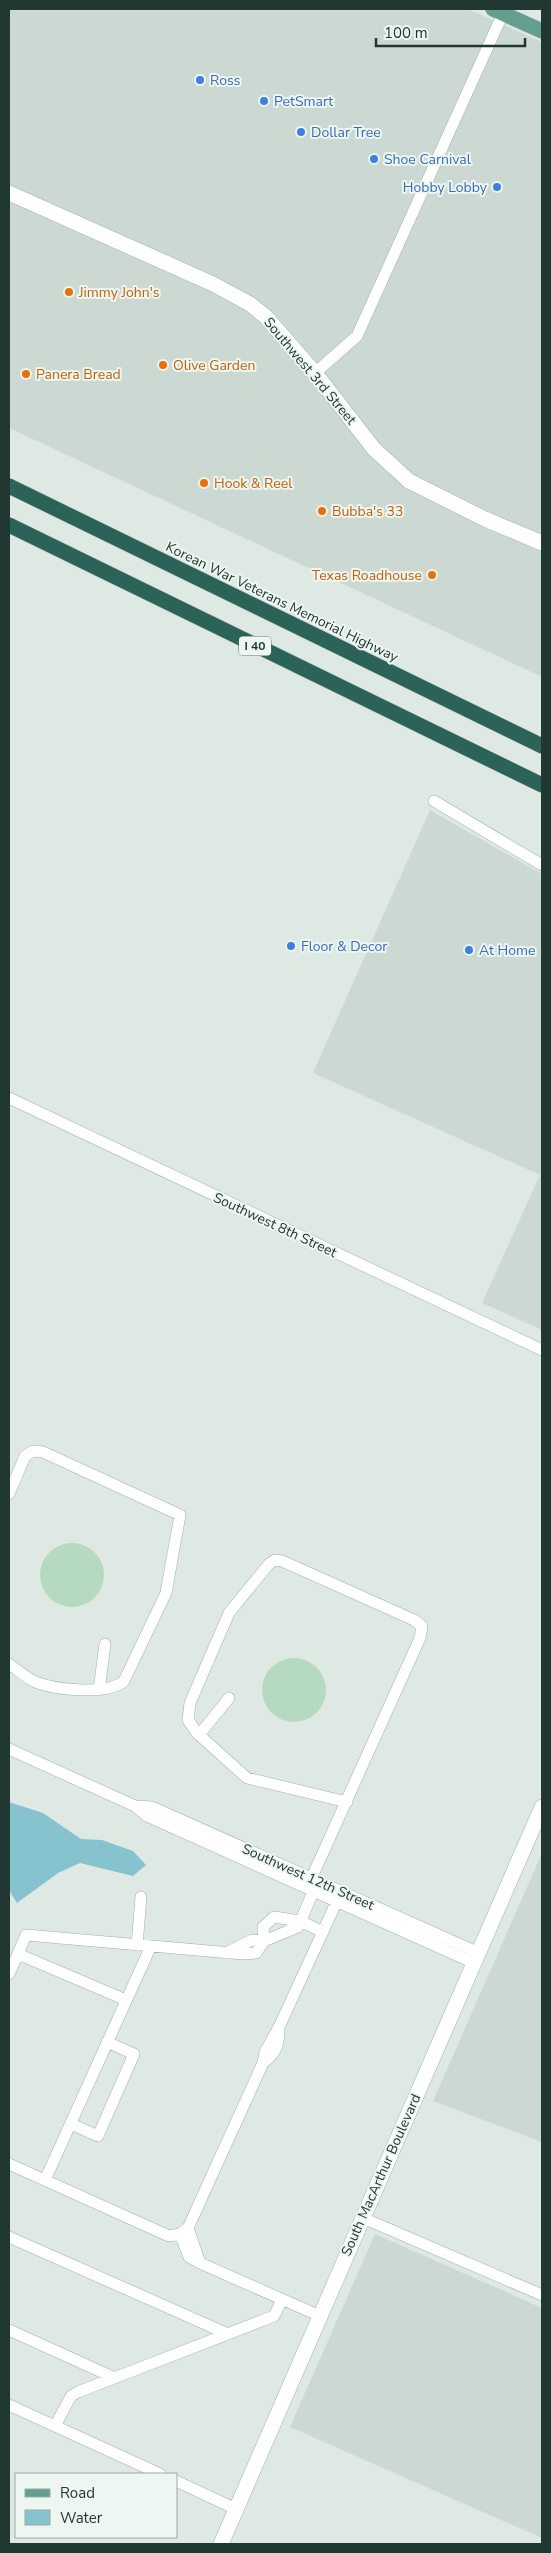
<svg xmlns="http://www.w3.org/2000/svg" width="551" height="2553" font-family="'Nunito Sans',sans-serif">
	<style>
		.built { fill: #ccd9d3 }
		.green { fill: #b6dac0 }
		.water { fill: #86c3ce }
		.lines { fill: none; stroke-linecap: round; stroke-linejoin: round }
		.minor-casing { stroke: #a1b0ab; stroke-width: 12 }
		.secondary-casing { stroke: #9db4ac; stroke-width: 16 }
		.primary-casing { stroke: #bcc3c1; stroke-width: 16 }
		.motorway-casing { stroke: #bcc3c1; stroke-width: 16 }
		.minor { stroke: #fff; stroke-width: 11 }
		.secondary { stroke: #fff; stroke-width: 15 }
		.primary { stroke: #639e8e; stroke-width: 15 }
		.motorway { stroke: #2c6358; stroke-width: 15 }
		.shop-dot { fill: #3f7fe0; stroke: #eef6f2; stroke-width: 2 }
		.food-dot { fill: #e8710a; stroke: #eef6f2; stroke-width: 2 }
		.labels { text-anchor: middle; dominant-baseline: central; stroke-width: 4; stroke-linejoin: round; paint-order: stroke }
		.shield { fill: #eef6f2; stroke: #5e716b; stroke-width: 1 }
		.shield-label { font-size: 12px; font-weight: bold; fill: #203831 }
		.shop-label { font-size: 14px; fill: #366cbe; stroke: #eef6f2; text-anchor: start }
		.food-label { font-size: 14px; fill: #c56008; stroke: #eef6f2; text-anchor: start }
		.street-label { font-size: 14px; fill: #203831; stroke: #eef6f2 }
	</style>
	<rect width="100%" height="100%" fill="#dee9e4"/>
	<path class="built" d="M 9,9 L 468,9 L 542,42 L 542,677 L 9,428 Z
		M 430,810 L 542,874 L 542,1330 L 482,1303 L 540,1175 L 313,1073 Z
		M 542,1853 L 542,2142 L 433,2101 Z
		M 375,2234 L 542,2308 L 542,2538 L 290,2427 Z"/>
	<path class="green" d="M40 1575a32 32 0 1 1 64 0a32 32 0 1 1-64 0Z
		M262 1690a32 32 0 1 1 64 0a32 32 0 1 1-64 0Z"/>
	<path class="water" d="M 9,1802 L 43,1813 L 81,1839 L 102,1840 L 133,1851 L 146,1865 L 133,1876 L 80,1863 L 58,1873 L 17,1903 L 9,1890 Z"/>
	<g class="lines">
		<g class="minor-casing">
			<path id="minor" d="M 315,373 L 357,336 L 505,9
				M 434,801 L 542,865
				M 9,1098 L 542,1350
				M 9,1494 L 25,1456 L 33,1451 L 43,1452 L 180,1515 L 166,1593 L 124,1681 C 108,1695 58,1690 38,1683 C 27,1679 18,1670 9,1664
				M 99,1690 L 105,1644
				M 199,1735 L 229,1698
				M 9,1749 L 135,1806 L 147,1816 L 474,1963
				M 135,1806 L 152,1807 L 479,1953
				M 307,1888 L 420,1638 L 422,1626 L 414,1620 L 282,1561 L 275,1560 L 269,1564 L 229,1613 L 190,1703 L 188,1720 L 198,1734 L 247,1778 L 347,1802
				M 137,1945 L 141,1897
				M 226,1953 L 252,1940 L 264,1941 L 298,1927 L 316,1885
				M 18,1954 L 126,2000
				M 9,1974 L 26,1935 L 243,1954 L 256,1953 L 264,1941 L 263,1927 L 274,1917 L 300,1921 L 323,1932
				M 263,2063 C 277,2052 279,2045 279,2027
				M 71,2124 L 98,2136 L 134,2054 L 107,2042
				M 9,2164 L 169,2236 L 180,2234 L 188,2228 L 263,2063 L 265,2052 L 279,2027 L 337,1901
				M 45,2180 L 151,1946
				M 363,2218 L 542,2295
				M 188,2228 L 200,2263
				M 180,2234 L 189,2257 L 200,2263 L 320,2316
				M 9,2237 L 228,2334
				M 9,2330 L 115,2378
				M 9,2405 L 160,2474
				M 55,2426 L 71,2396 L 78,2392 L 274,2316 L 282,2300
				M 176,2481 L 236,2509"/>
		</g>
		<g class="secondary-casing">
			<path id="secondary" d="M 9,193 L 213,284 L 250,304 L 266,317 L 315,373 L 374,449 L 409,481 L 485,519 L 542,543
				M 221,2544 L 542,1807"/>
		</g>
		<g class="primary-casing">
			<path id="primary" d="M 493,9 L 542,31"/>
		</g>
		<g class="motorway-casing">
			<path id="motorway" d="M 9,486 L 542,746
				M 9,525 L 542,785"/>
		</g>
		<use href="#minor" class="minor"/>
		<use href="#secondary" class="secondary"/>
		<use href="#primary" class="primary"/>
		<use href="#motorway" class="motorway"/>
	</g>
	<g class="shop-dot">
		<circle cx="200" cy="80" r="5"/>
		<circle cx="264" cy="101" r="5"/>
		<circle cx="301" cy="132" r="5"/>
		<circle cx="374" cy="159" r="5"/>
		<circle cx="497" cy="187" r="5"/>
		<circle cx="291" cy="946" r="5"/>
		<circle cx="469" cy="950" r="5"/>
	</g>
	<g class="food-dot">
		<circle cx="69" cy="292" r="5"/>
		<circle cx="163" cy="365" r="5"/>
		<circle cx="26" cy="374" r="5"/>
		<circle cx="204" cy="483" r="5"/>
		<circle cx="322" cy="511" r="5"/>
		<circle cx="432" cy="575" r="5"/>
	</g>
	<g class="labels">
		<rect class="shield" x="239" y="636.5" width="32" height="19" rx="4"/>
		<g class="shield-label">
			<text x="255" y="646">I 40</text>
		</g>
		<g class="shop-label">
			<text x="210" y="80">Ross</text>
			<text x="274" y="101">PetSmart</text>
			<text x="311" y="132">Dollar Tree</text>
			<text x="384" y="159">Shoe Carnival</text>
			<text x="487" y="187" text-anchor="end">Hobby Lobby</text>
			<text x="301" y="946">Floor &amp; Decor</text>
			<text x="479" y="950">At Home</text>
		</g>
		<g class="food-label">
			<text x="79" y="292">Jimmy John's</text>
			<text x="173" y="365">Olive Garden</text>
			<text x="36" y="374">Panera Bread</text>
			<text x="214" y="483">Hook &amp; Reel</text>
			<text x="332" y="511">Bubba's 33</text>
			<text x="422" y="575" text-anchor="end">Texas Roadhouse</text>
		</g>
		<g class="street-label">
			<text transform="translate(310 371) rotate(50)">Southwest 3rd Street</text>
			<text transform="translate(282 602) rotate(26)">Korean War Veterans Memorial Highway</text>
			<text transform="translate(275 1225) rotate(25)">Southwest 8th Street</text>
			<text transform="translate(308 1877) rotate(24)">Southwest 12th Street</text>
			<text transform="translate(381 2175) rotate(-66)">South MacArthur Boulevard</text>
		</g>
	</g>
	<rect width="551" height="2553" fill="none" stroke="#203831" stroke-width="20"/>
	<rect x="15" y="2473" width="162" height="65" fill="#eef6f2" stroke="#9caaa5"/>
	<rect x="25" y="2489" width="25" height="8" fill="#639e8e" stroke="#9caaa5"/>
	<text x="60" y="2498" font-size="15" fill="#203831">Road</text>
	<rect x="25" y="2510" width="25" height="15" fill="#86c3ce" stroke="#9caaa5"/>
	<text x="60" y="2523" font-size="15" fill="#203831">Water</text>
	<path d="M376 38v8h149v-8" fill="none" stroke="#203831" stroke-width="2.5"/>
	<text x="384" y="38" font-size="15" fill="#203831" stroke="#eef6f2" stroke-width="4" paint-order="stroke">100 m</text>
</svg>
